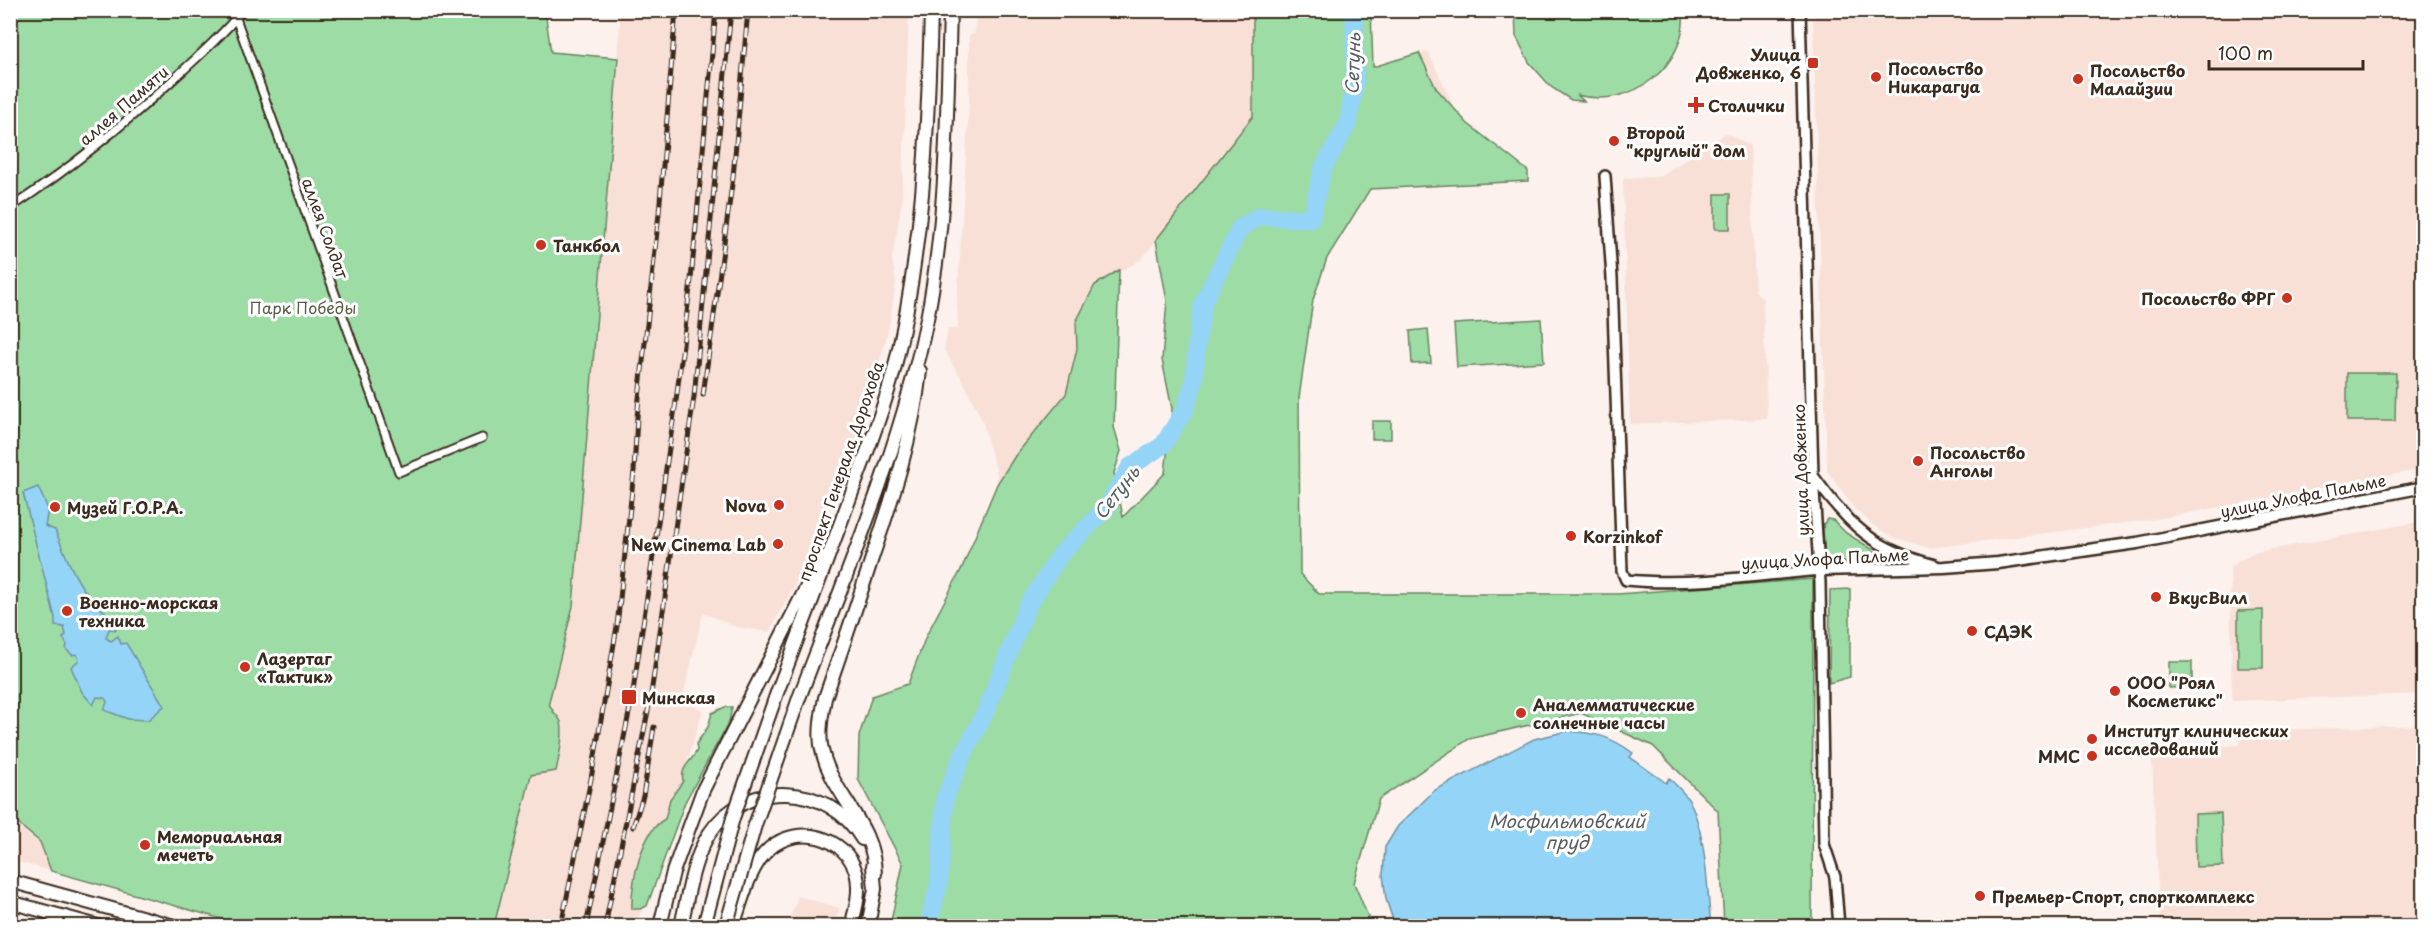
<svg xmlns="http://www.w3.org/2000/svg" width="2434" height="937" font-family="'Playpen Sans',sans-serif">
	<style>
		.built { fill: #f8e0d7 }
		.green { fill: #9ddca5; stroke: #6c8362; stroke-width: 1.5 }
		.water { fill: #94d4f6; stroke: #7090a0; stroke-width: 1.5 }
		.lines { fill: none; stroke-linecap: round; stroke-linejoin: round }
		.river { stroke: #94d4f6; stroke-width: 18 }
		.pedestrian-casing { stroke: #3b2a1e; stroke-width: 11 }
		.minor-casing { stroke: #3b2a1e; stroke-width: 14 }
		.tertiary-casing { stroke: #3b2a1e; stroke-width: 15 }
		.secondary-casing { stroke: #3b2a1e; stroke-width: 16 }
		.pedestrian { stroke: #fff; stroke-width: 7 }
		.minor { stroke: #fff; stroke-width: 9 }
		.tertiary { stroke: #fff; stroke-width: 10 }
		.secondary { stroke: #fff; stroke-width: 12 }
		.rail-casing { stroke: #3b2a1e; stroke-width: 5 }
		.rail { stroke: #fff; stroke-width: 3; stroke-dasharray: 9; stroke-linecap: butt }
		.secondary-bridge-casing { stroke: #3b2a1e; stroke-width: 16; stroke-linecap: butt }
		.secondary-bridge { stroke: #fff; stroke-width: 12 }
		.poi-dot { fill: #c8321e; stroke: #fff; stroke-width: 2 }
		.labels { text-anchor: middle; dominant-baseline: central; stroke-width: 6; stroke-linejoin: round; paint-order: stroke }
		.poi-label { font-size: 16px; font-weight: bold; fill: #3b2a1e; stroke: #fff; text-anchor: start }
		.street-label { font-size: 16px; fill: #3b2a1e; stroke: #fff }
		.park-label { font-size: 16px; fill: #585f46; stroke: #fff }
		.water-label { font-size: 18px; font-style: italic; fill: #565d5f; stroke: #fff }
	</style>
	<rect width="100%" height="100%" fill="#fcf1ed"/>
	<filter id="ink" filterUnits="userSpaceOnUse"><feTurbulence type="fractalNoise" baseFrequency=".0167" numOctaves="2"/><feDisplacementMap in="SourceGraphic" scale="12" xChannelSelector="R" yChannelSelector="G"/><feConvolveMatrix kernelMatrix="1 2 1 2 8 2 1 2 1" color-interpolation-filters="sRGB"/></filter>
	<g filter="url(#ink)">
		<path class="built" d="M 1821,10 L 2423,11 L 2423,469 L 2156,519 L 1929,548 L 1895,538 L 1874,526 L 1854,508 L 1827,471 L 1813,19 Z
			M 621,11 L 909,11 L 902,201 L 892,258 L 896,282 L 889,327 L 859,437 L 795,585 L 769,632 L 736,627 L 703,613 L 682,701 L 703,710 L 636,926 L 494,926 L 573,606 Z
			M 976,11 L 1253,11 L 1253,116 L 1141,260 L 1095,285 L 1076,322 L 1077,349 L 1066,394 L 1015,456 L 997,484 L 997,474 L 982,420 L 963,381 L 944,350 L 948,329 L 958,329 L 957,303 L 969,105 L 969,36 L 975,33 Z
			M 1428,51 L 1458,116 L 1443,123 L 1413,58 Z
			M 1726,133 L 1750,146 L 1755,291 L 1763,299 L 1767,419 L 1630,424 L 1623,178 L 1659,177 Z
			M 2423,521 L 2423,694 L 2232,701 L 2230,567 L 2252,553 Z
			M 2423,725 L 2423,926 L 2160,926 L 2151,741 L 2171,738 L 2173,750 L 2239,745 L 2244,731 Z
			M 10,818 L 40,842 L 51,871 L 11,860 Z
			M 798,896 L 840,908 L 833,926 L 787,926 Z"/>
		<path class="green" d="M 10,11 L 545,11 L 551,52 L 618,58 L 573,606 L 549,702 C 551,713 558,714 561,722 C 564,737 559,757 556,771 L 531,775 L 494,926 L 247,926 L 51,871 L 40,842 L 11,818 Z
			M 1253,11 L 1371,11 L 1373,67 L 1419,53 L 1436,88 L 1467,123 L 1528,171 L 1528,181 L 1370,189 L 1327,258 L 1313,300 L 1299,398 L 1300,574 L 1319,594 L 1618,594 L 1813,579 L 1812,926 L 1724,926 L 1718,811 L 1653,746 L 1581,713 L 1469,739 L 1379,799 L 1354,883 L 1372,926 L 890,926 L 903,864 L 858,779 L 859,736 L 872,696 L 908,684 L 926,636 L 962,568 L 997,484 L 1015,456 L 1066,394 L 1077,349 L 1076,322 L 1095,285 L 1119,270 L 1114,427 L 1121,451 L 1114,473 L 1123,517 L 1165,473 L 1172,409 L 1162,360 L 1167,301 L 1156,240 L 1253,116 Z
			M 1515,11 L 1683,11 C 1688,66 1631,110 1577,95 L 1584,101 L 1571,100 L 1551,87 L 1529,62 L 1516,36 Z
			M 1715,194 L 1730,194 L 1730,229 L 1715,229 Z
			M 1541,319 L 1544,362 L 1457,367 L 1454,324 Z
			M 1428,329 L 1431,363 L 1412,364 L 1410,331 Z
			M 2347,373 L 2396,373 L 2395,421 L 2347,421 Z
			M 1372,421 L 1391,421 L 1391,439 L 1372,439 Z
			M 1827,519 L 1833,520 L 1846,533 L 1883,556 L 1881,560 L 1831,562 L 1824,555 L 1823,525 Z
			M 1850,589 L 1850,677 L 1829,683 L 1830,590 Z
			M 2263,610 L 2263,668 L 2238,668 L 2238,611 Z
			M 2169,662 L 2192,662 L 2192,687 L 2169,688 Z
			M 725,707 L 732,707 L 729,722 L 685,802 L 647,906 L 640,909 L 632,909 C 631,884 641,831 665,819 L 670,799 L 683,781 C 680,766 692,762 697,750 L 696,744 L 708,727 L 712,713 Z
			M 2221,813 L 2223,866 L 2196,867 L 2195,814 Z"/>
		<path class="water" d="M 38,487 L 48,509 L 45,526 L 55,530 C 65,553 75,582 93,601 C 101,610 115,617 116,630 L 109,629 L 106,638 L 111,641 L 118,636 L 121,644 L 126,643 L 164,706 L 148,720 L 128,719 L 104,710 L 107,702 L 105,698 L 97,697 L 93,705 L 82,692 L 71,667 L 79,660 L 76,654 L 72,655 L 66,649 L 67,645 L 63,638 L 66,635 L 64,627 L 55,626 L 55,618 L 23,493 Z
			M 1568,731 C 1596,733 1610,736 1633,753 L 1630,757 L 1666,783 L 1669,778 C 1679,788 1690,798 1694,811 C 1707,847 1707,889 1711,926 L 1395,926 L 1386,899 L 1383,875 L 1385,847 L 1398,826 L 1435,790 L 1534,739 Z"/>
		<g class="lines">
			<path class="river" d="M 928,926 L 939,884 L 945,798 L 961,759 L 986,711 L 1027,607 L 1060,555 L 1107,507 L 1130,467 L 1163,445 L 1185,410 L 1194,382 L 1197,342 L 1203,303 L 1240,228 L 1260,216 L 1311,219 L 1323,168 L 1348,124 L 1355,82 L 1354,10"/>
			<g class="pedestrian-casing">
				<path id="pedestrian" d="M 233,10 L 399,472 L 482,438
					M 10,208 C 70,169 125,124 177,76 C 200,55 223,34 243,10"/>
			</g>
			<g class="minor-casing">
				<path id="minor" d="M 1800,10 L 1813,475 L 1820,583 L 1824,844 L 1835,877 L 1839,926
					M 1605,176 L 1612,278 L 1622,571 L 1626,580 C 1689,586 1756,576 1819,570
					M 1814,477 C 1850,527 1874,549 1935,565"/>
			</g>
			<g class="tertiary-casing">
				<path id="tertiary" d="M 1819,570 L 1944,567 L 1998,563 L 2137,543 L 2424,487
					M 48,914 L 65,926"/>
			</g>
			<g class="secondary-casing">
				<path id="secondary" d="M 778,690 C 803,625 827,560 851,495 C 866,454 883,413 894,370 C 923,252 928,132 931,10
					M 799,698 C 846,574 900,450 927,319 C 947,218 947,113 950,10
					M 875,874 C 874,820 829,794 821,745 C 819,729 822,714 825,698 C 841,652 857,605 872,558 C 893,497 913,436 920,371
					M 10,881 L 174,926
					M 10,902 L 98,926
					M 660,926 L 673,872 L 703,790 L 822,557
					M 681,926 C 688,896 692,861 709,834 C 745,778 829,782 862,839
					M 733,926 C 742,901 749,866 770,848 C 798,824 845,836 856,872 C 861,890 856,909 851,926
					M 868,926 L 875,889 L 873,866"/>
			</g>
			<use href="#pedestrian" class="pedestrian"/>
			<use href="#minor" class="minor"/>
			<use href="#tertiary" class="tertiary"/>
			<use href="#secondary" class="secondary"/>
			<g class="rail-casing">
				<path id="rail" d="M 703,395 L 733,177 L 748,10
					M 633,827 L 643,796 L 654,727
					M 561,926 L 591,779 L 617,626 L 634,471 L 637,417 L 659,213 L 676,10
					M 586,926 L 632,698 L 676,401 L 691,280 L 716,10
					M 605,926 L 650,701 L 694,397 L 731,10"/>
			</g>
			<use href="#rail" class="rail"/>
			<g class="secondary-bridge-casing">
				<path id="secondary-bridge" d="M 704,926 L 733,818 L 778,690
					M 726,926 L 755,825 L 799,698"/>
			</g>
			<use href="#secondary-bridge" class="secondary-bridge"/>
		</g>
	</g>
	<g class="poi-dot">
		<rect x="1807" y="57" width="12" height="12" rx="3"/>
		<circle cx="1876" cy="77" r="6"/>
		<circle cx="2078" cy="79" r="6"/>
		<path d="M1693 96h6v6h6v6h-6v6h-6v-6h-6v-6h6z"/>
		<circle cx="1614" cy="141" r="6"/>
		<circle cx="541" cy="245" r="6"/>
		<circle cx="2287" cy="298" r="6"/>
		<circle cx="1918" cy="461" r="6"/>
		<circle cx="779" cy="505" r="6"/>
		<circle cx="55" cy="507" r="6"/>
		<circle cx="1571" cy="536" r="6"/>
		<circle cx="778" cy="544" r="6"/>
		<circle cx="2156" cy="597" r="6"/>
		<circle cx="67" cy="611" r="6"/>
		<circle cx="1972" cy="631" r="6"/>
		<circle cx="245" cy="667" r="6"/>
		<circle cx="2115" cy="691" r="6"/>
		<rect x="621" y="689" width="16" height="16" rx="3"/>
		<circle cx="1521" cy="713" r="6"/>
		<circle cx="2092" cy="739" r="6"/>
		<circle cx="2092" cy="756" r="6"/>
		<circle cx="145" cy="845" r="6"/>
		<circle cx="1980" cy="896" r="6"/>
	</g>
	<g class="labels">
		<g class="poi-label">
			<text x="1801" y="54" text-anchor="end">Улица<tspan x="1801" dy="18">Довженко, 6</tspan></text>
			<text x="1888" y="68">Посольство<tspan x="1888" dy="18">Никарагуа</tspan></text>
			<text x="2090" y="70">Посольство<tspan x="2090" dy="18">Малайзии</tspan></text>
			<text x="1708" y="105">Столички</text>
			<text x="1626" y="132">Второй<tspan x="1626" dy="18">"круглый" дом</tspan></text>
			<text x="553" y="245">Танкбол</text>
			<text x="2275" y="298" text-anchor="end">Посольство ФРГ</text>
			<text x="1930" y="452">Посольство<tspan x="1930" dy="18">Анголы</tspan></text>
			<text x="767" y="505" text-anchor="end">Nova</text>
			<text x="67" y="507">Музей Г.О.Р.А.</text>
			<text x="1583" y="536">Korzinkof</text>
			<text x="766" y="544" text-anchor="end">New Cinema Lab</text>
			<text x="2168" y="597">ВкусВилл</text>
			<text x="79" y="602">Военно-морская<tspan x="79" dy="18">техника</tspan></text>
			<text x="1984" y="631">СДЭК</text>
			<text x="257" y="658">Лазертаг<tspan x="257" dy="18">«Тактик»</tspan></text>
			<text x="2127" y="682">ООО "Роял<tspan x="2127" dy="18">Косметикс"</tspan></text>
			<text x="642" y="697">Минская</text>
			<text x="1533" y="704">Аналемматические<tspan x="1533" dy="18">солнечные часы</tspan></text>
			<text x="2104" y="730">Институт клинических<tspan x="2104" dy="18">исследований</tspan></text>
			<text x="2080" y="756" text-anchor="end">ММС</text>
			<text x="157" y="836">Мемориальная<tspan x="157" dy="18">мечеть</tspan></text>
			<text x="1992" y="896">Премьер-Спорт, спорткомплекс</text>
		</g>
		<g class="street-label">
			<text transform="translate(123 105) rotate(-41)">аллея Памяти</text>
			<text transform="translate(326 228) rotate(70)">аллея Солдат</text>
			<text transform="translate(1800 470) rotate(-92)">улица Довженко</text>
			<text transform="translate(840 471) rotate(-71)">проспект Генерала Дорохова</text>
			<text transform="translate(2303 495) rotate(-11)">улица Улофа Пальме</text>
			<text transform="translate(1825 558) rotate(-3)">улица Улофа Пальме</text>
		</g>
		<g class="park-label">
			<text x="303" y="307">Парк Победы</text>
		</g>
		<g class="water-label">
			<text transform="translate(1352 64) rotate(-88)">Сетунь</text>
			<text transform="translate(1116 492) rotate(-52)">Сетунь</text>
			<text x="1567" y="820">Мосфильмовский<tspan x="1567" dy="21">пруд</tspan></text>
		</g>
	</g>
	<rect width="2434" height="937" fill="none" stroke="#fff" stroke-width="36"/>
	<rect x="18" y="18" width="2398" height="901" fill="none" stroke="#3b2a1e" stroke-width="2" filter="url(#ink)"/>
	<path d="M2209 60v9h154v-9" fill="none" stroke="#3b2a1e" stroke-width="3"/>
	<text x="2218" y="60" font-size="18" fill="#3b2a1e" stroke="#ffffff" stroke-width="4.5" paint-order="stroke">100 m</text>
</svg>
